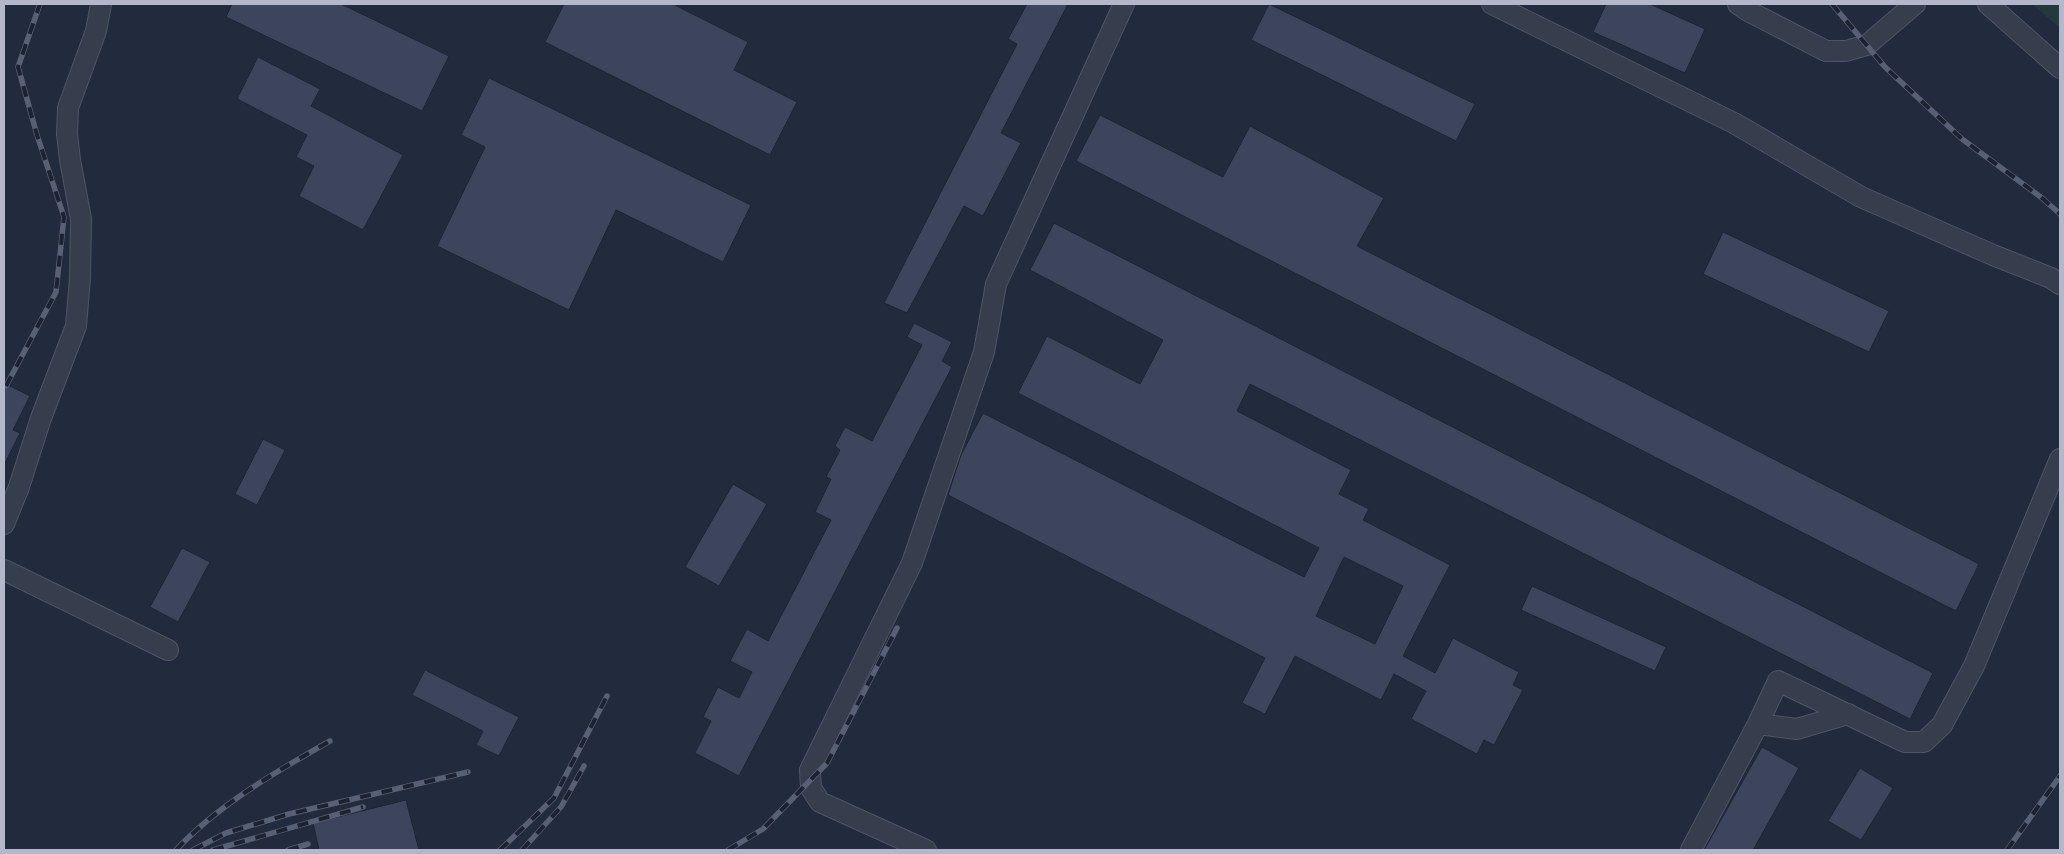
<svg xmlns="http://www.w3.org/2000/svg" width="2064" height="854" font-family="Barlow,sans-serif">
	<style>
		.green { fill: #24383e }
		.building { fill: #3c455b; stroke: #1e2434; fill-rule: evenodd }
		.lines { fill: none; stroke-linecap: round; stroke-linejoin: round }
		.minor-casing { stroke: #4f5565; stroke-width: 22 }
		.minor { stroke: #363d4d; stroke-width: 20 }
		.rail-casing { stroke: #586075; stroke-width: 5.5 }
		.rail { stroke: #1c2232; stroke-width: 4; stroke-dasharray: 11; stroke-linecap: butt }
	</style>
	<rect width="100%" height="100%" fill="#222a3e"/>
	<path class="green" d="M 2032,4 L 2060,4 L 2060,28 Z"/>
	<path class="building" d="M 232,4 L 341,4 L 449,56 L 422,111 L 226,17 Z
		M 564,4 L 673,4 L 748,42 L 734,70 L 797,102 L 770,155 L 545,42 Z
		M 1027,4 L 1068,4 L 1001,133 L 1021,143 L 983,216 L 964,206 L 907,313 L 884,303 L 1017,44 L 1008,39 Z
		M 1269,4 L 1475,104 L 1456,141 L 1251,40 Z
		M 1606,4 L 1650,4 L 1705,29 L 1685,73 L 1593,32 Z
		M 258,57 L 320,89 L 311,106 L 403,155 L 363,230 L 299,196 L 314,166 L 296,157 L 307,135 L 237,99 Z
		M 489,78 L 751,205 L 723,262 L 616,210 L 569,310 L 437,246 L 485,147 L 461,135 Z
		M 1100,115 L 1223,177 L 1250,126 L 1384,198 L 1357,246 L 1979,564 L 1956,611 L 1076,161 Z
		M 1054,223 L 1933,673 L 1910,719 L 1250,384 L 1237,411 L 1351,470 L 1339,494 L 1369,509 L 1363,520 L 1450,565 L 1403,656 L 1435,673 L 1453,638 L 1519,672 L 1513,685 L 1523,690 L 1494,745 L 1484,740 L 1477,754 L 1411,719 L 1426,691 L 1394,674 L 1381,700 L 1295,656 L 1265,714 L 1242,703 L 1265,658 L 948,495 L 961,455 L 983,413 L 1304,577 L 1319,548 L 1018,393 L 1047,336 L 1140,384 L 1163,340 L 1030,270 ZM 1344,557 L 1403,586 L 1375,644 L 1316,616 Z
		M 1723,232 L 1889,311 L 1869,352 L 1703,274 Z
		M 914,323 L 952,342 L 942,361 L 952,367 L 739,776 L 695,753 L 711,721 L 703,717 L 718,687 L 739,698 L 752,672 L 730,661 L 747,629 L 768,641 L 831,520 L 815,512 L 831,479 L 826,477 L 840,450 L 835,446 L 845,427 L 872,441 L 922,345 L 907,337 Z
		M 4,383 L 30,396 L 13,430 L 20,433 L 4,465 Z
		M 263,439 L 285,450 L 257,505 L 235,494 Z
		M 733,484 L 767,504 L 719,586 L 685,567 Z
		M 182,548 L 210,562 L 178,622 L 150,607 Z
		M 1532,586 L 1666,647 L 1655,671 L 1521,610 Z
		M 425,670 L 519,717 L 499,756 L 476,745 L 483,731 L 412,695 Z
		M 1762,747 L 1799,768 L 1753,850 L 1704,850 Z
		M 1860,768 L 1893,788 L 1861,840 L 1828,821 Z
		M 406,800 L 419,850 L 319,850 L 313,823 Z"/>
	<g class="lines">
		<g class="minor-casing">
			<path id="minor" d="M 1492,4 L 1734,123 L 1861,197 L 1993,255 L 2051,278 L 2060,284
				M 1738,4 L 1748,11 L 1826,51 L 1846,51 L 1867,45 L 1915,4
				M 1988,4 L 2060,68
				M 4,524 L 19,487 L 41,418 L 76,326 L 80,278 L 81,219 L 70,160 L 67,134 L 68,108 L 96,31 L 101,4
				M 4,570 L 168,650
				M 1758,724 L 1797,729 L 1848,714
				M 926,850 L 820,802 L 811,788 L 810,770 L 912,563 L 984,352 L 996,284 L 1124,4
				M 1691,850 L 1758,724 L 1778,681 L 1905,742 L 1924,742 L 1942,725 L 1974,666 L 2060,459"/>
		</g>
		<use href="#minor" class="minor"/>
		<g class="rail-casing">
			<path id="rail" d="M 1832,4 L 1885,67 L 1962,139 L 2042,198 L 2060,214
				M 6,386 L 56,292 L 64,217 L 37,135 L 18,67 L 40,4
				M 176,850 C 218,805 277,771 330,741
				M 193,850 L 226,833 L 289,814 L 468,772
				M 213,850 L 363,807
				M 288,850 L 308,844
				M 500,850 L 554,798 L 607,696
				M 522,850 L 561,807 L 584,766
				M 728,850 L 763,829 L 827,763 L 897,628
				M 2007,850 L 2060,776"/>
		</g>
		<use href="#rail" class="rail"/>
	</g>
	<rect width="2064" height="854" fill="none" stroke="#b2b8c9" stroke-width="10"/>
</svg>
